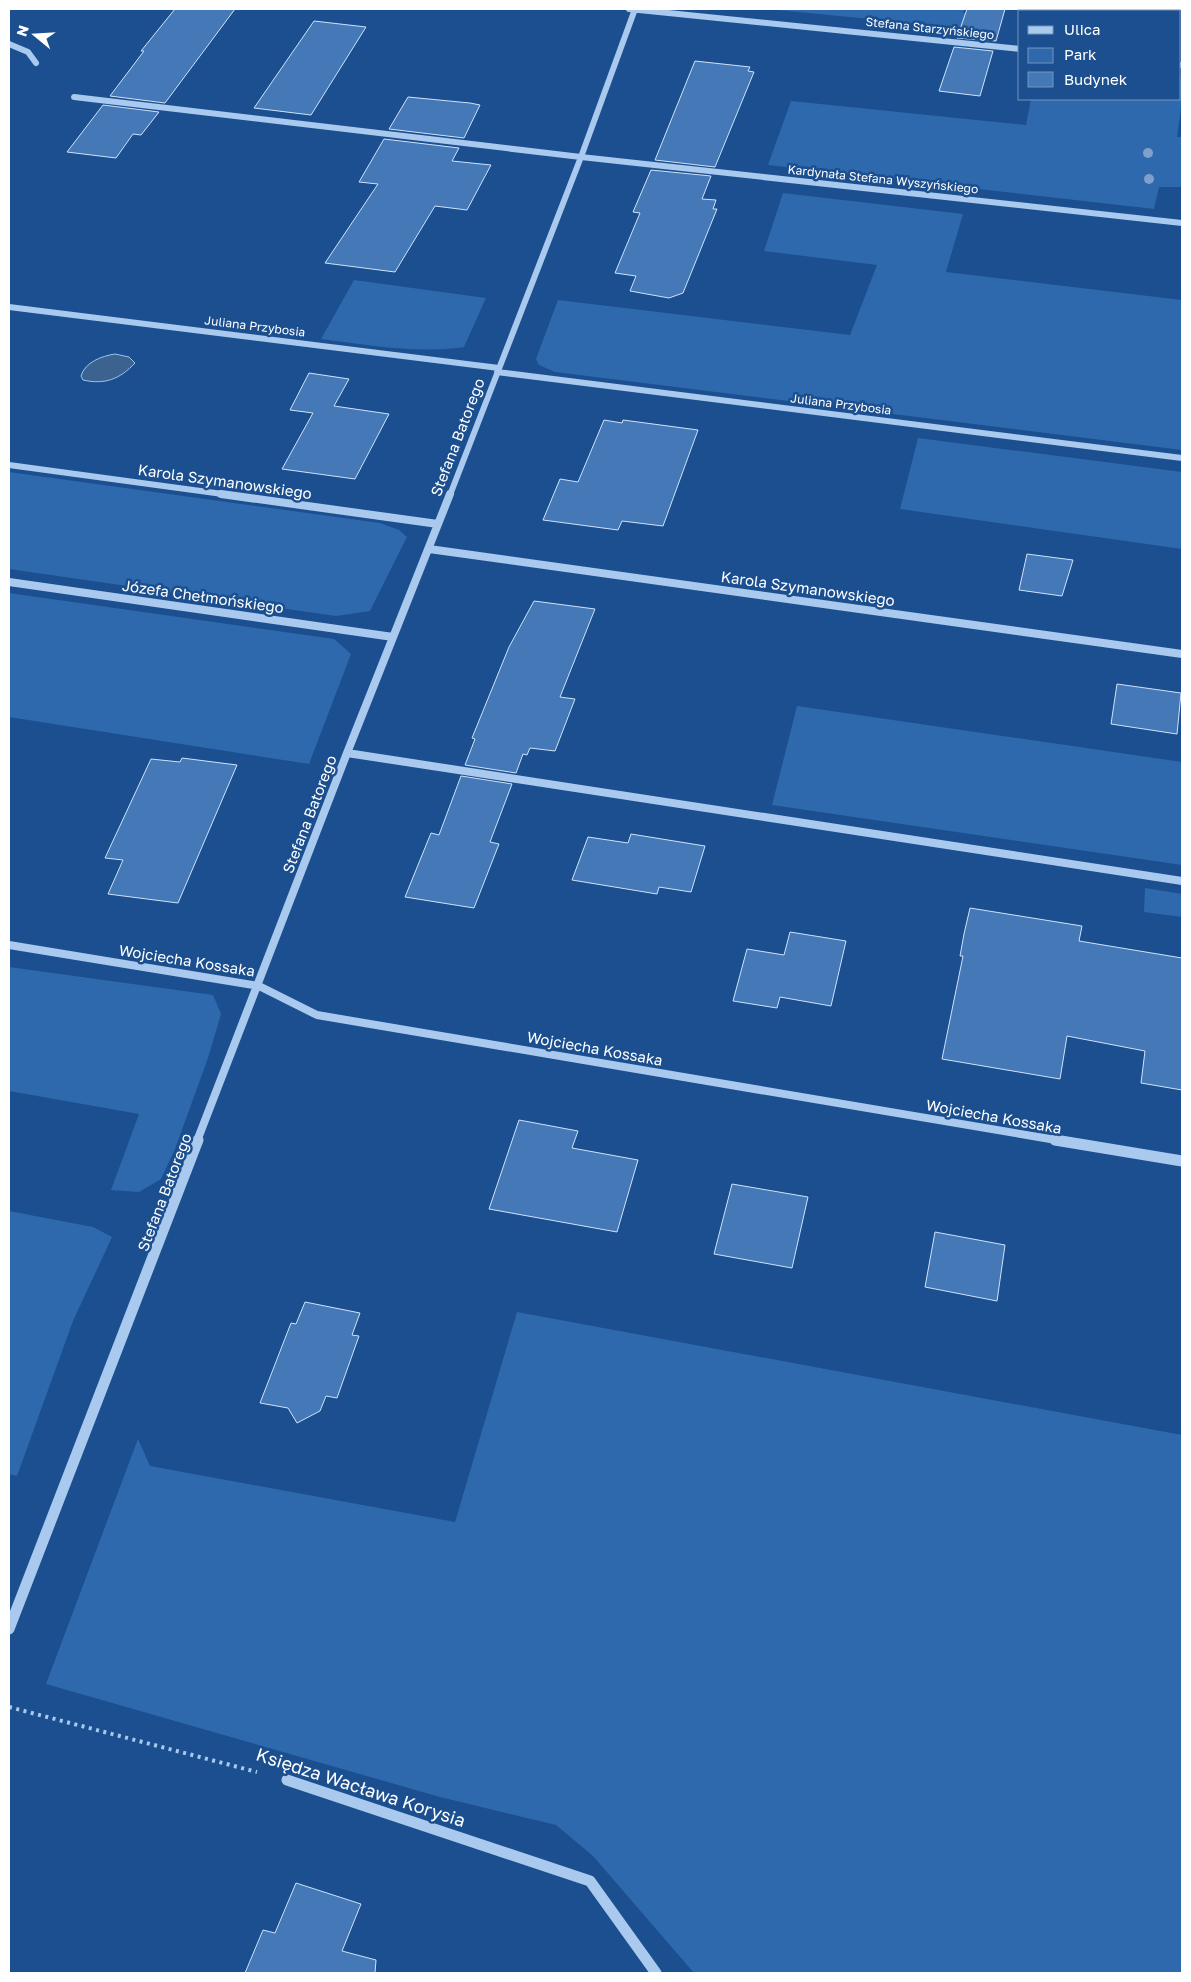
<svg xmlns="http://www.w3.org/2000/svg" width="1191" height="1982" font-family="'Golos Text',sans-serif">
	<style>
		.green { fill: #2e69ad }
		.water { fill: #3c6290; stroke: #9cc4f0 }
		.building { fill: #4478b7; stroke: #cfe3fa }
		.lines { fill: none; stroke-linecap: round; stroke-linejoin: round }
		.path { stroke: #a9c9ee; stroke-width: 4; stroke-dasharray: 3 4.5; stroke-linecap: butt }
		.minor-far2 { stroke: #a9c9ee; stroke-width: 6 }
		.minor-far1 { stroke: #a9c9ee; stroke-width: 8 }
		.minor { stroke: #a9c9ee; stroke-width: 11 }
		.tree { fill: #7ea0ca }
		.labels { text-anchor: middle; dominant-baseline: central; stroke-width: 5; stroke-linejoin: round; paint-order: stroke }
		.far-street-label { font-size: 12px; fill: #fff; stroke: #1b4f8f }
		.street-label { font-size: 15px; fill: #fff; stroke: #1b4f8f }
		.near-street-label { font-size: 18px; fill: #fff; stroke: #1b4f8f }
	</style>
	<rect width="100%" height="100%" fill="#1b4f8f"/>
	<path class="green" d="M 768,9 L 964,9 L 963,13 L 967,13 L 962,28 Z
		M 1180,76 L 1182,76 L 1182,101 L 1177,137 L 1182,137 L 1182,187 L 1159,187 L 1154,209 L 768,165 L 791,101 L 1026,125 L 1031,99 L 1180,99 Z
		M 783,193 L 963,214 L 946,272 L 1182,300 L 1182,450 L 555,372 L 539,365 L 536,359 L 558,300 L 850,335 L 877,265 L 764,251 Z
		M 354,280 L 486,298 L 464,347 C 417,354 369,345 321,339 Z
		M 918,438 L 1182,472 L 1182,549 L 900,509 Z
		M 9,472 L 380,523 L 399,530 L 407,537 L 370,611 L 336,616 L 9,569 Z
		M 9,593 L 334,639 L 351,654 L 309,764 L 9,717 Z
		M 797,706 L 1182,762 L 1182,865 L 772,805 Z
		M 1145,888 L 1182,894 L 1182,917 L 1144,912 Z
		M 9,967 L 213,995 L 221,1014 L 208,1058 L 175,1149 L 161,1179 L 139,1192 L 111,1190 L 139,1114 L 9,1091 Z
		M 9,1211 L 93,1227 L 112,1237 L 73,1321 L 17,1476 L 9,1474 Z
		M 517,1312 L 1182,1435 L 1182,1973 L 694,1973 L 593,1856 L 556,1825 L 440,1797 L 46,1684 L 138,1439 L 150,1466 L 455,1522 Z"/>
	<path class="water" d="M 115,354 L 129,357 L 135,363 C 120,379 105,385 83,380 L 81,376 C 85,362 102,356 115,354 Z"/>
	<path class="building" d="M 175,9 L 235,9 L 165,103 L 110,96 L 144,51 L 141,51 Z
		M 967,9 L 1005,9 L 996,41 L 957,38 Z
		M 314,21 L 366,27 L 311,115 L 254,108 Z
		M 954,47 L 993,51 L 980,96 L 939,91 Z
		M 695,61 L 750,67 L 748,71 L 754,72 L 715,167 L 655,160 Z
		M 408,97 L 470,103 L 480,105 L 464,138 L 389,129 Z
		M 103,105 L 159,112 L 141,135 L 133,134 L 116,158 L 67,152 Z
		M 384,139 L 459,148 L 452,161 L 491,165 L 467,210 L 435,206 L 395,272 L 325,263 L 378,184 L 359,182 Z
		M 651,170 L 711,176 L 702,199 L 716,200 L 713,209 L 717,209 L 683,293 L 669,298 L 630,291 L 636,276 L 615,273 L 640,213 L 633,212 Z
		M 309,373 L 349,379 L 334,406 L 389,414 L 355,479 L 282,469 L 313,413 L 290,410 Z
		M 604,420 L 622,423 L 623,420 L 698,430 L 663,526 L 622,521 L 618,530 L 543,520 L 560,479 L 578,482 Z
		M 1027,554 L 1073,560 L 1062,596 L 1019,590 Z
		M 534,601 L 595,609 L 560,697 L 575,699 L 555,751 L 530,748 L 527,755 L 523,754 L 516,773 L 465,765 L 475,739 L 472,738 L 509,647 Z
		M 1117,684 L 1181,693 L 1177,734 L 1111,724 Z
		M 182,758 L 237,765 L 178,903 L 108,894 L 123,860 L 105,858 L 151,759 L 180,762 Z
		M 461,776 L 512,784 L 490,842 L 499,844 L 474,908 L 405,897 L 431,833 L 439,835 Z
		M 631,834 L 705,846 L 691,892 L 659,887 L 657,894 L 572,880 L 588,837 L 628,843 Z
		M 970,908 L 1082,926 L 1079,941 L 1182,958 L 1182,1090 L 1141,1083 L 1145,1051 L 1067,1036 L 1060,1079 L 942,1059 L 963,956 L 960,956 L 964,934 Z
		M 790,932 L 846,941 L 831,1006 L 780,997 L 777,1008 L 733,1001 L 747,949 L 784,955 Z
		M 519,1120 L 578,1131 L 572,1148 L 638,1160 L 617,1232 L 489,1209 Z
		M 732,1184 L 808,1197 L 792,1268 L 714,1254 Z
		M 935,1232 L 1005,1245 L 997,1301 L 925,1287 Z
		M 305,1302 L 360,1313 L 352,1335 L 359,1336 L 337,1398 L 326,1396 L 320,1411 L 297,1423 L 288,1408 L 260,1403 L 291,1323 L 296,1324 Z
		M 296,1883 L 361,1904 L 342,1951 L 376,1960 L 375,1973 L 245,1973 L 263,1930 L 275,1933 Z"/>
	<g class="lines">
		<path class="path" d="M 9,1707 L 257,1772"/>
		<path class="minor-far2" d="M 629,9 L 1020,49
			M 9,44 L 28,52 L 36,63
			M 1180,65 L 1182,65
			M 74,97 L 581,157 L 1182,223
			M 9,307 L 499,368
			M 497,372 L 1182,458
			M 9,465 L 230,495
			M 450,495 L 581,157 L 635,9"/>
		<path class="minor-far1" d="M 221,494 L 438,524
			M 429,549 L 1182,654
			M 9,582 L 393,637
			M 347,753 L 1182,881
			M 9,945 L 259,986 L 317,1015 L 1062,1141
			M 197,1141 L 347,753 L 450,494"/>
		<path class="minor" d="M 1055,1140 L 1182,1161
			M 9,1629 L 198,1140
			M 287,1780 L 590,1881 L 656,1973"/>
	</g>
	<g class="tree">
		<circle cx="1148" cy="153" r="5"/>
		<circle cx="1149" cy="179" r="5"/>
	</g>
	<g class="labels">
		<g class="far-street-label">
			<text transform="translate(930 28) rotate(6)">Stefana Starzyńskiego</text>
			<text transform="translate(883 179) rotate(6)">Kardynała Stefana Wyszyńskiego</text>
			<text transform="translate(255 326) rotate(7)">Juliana Przybosia</text>
			<text transform="translate(841 404) rotate(7)">Juliana Przybosia</text>
		</g>
		<g class="street-label">
			<text transform="translate(457 437) rotate(-69)">Stefana Batorego</text>
			<text transform="translate(225 481) rotate(8)">Karola Szymanowskiego</text>
			<text transform="translate(808 588) rotate(8)">Karola Szymanowskiego</text>
			<text transform="translate(203 596) rotate(8)">Józefa Chełmońskiego</text>
			<text transform="translate(309 814) rotate(-69)">Stefana Batorego</text>
			<text transform="translate(187 960) rotate(9)">Wojciecha Kossaka</text>
			<text transform="translate(595 1048) rotate(10)">Wojciecha Kossaka</text>
			<text transform="translate(994 1116) rotate(10)">Wojciecha Kossaka</text>
			<text transform="translate(164 1192) rotate(-69)">Stefana Batorego</text>
		</g>
		<g class="near-street-label">
			<text transform="translate(361 1787) rotate(18)">Księdza Wacława Korysia</text>
		</g>
	</g>
	<rect width="1191" height="1982" fill="none" stroke="#ffffff" stroke-width="20"/>
	<rect x="1018" y="10" width="162" height="90" fill="#1b4f8f" stroke="#7695bc"/>
	<rect x="1028" y="26" width="25" height="8" fill="#a9c9ee" stroke="#7695bc"/>
	<text x="1064" y="35" font-size="15" fill="#ffffff">Ulica</text>
	<rect x="1028" y="48" width="25" height="15" fill="#2e69ad" stroke="#7695bc"/>
	<text x="1064" y="60" font-size="15" fill="#ffffff">Park</text>
	<rect x="1028" y="72" width="25" height="15" fill="#4478b7" stroke="#7695bc"/>
	<text x="1064" y="85" font-size="15" fill="#ffffff">Budynek</text>
	<g transform="translate(35 35) rotate(288)" stroke="#1b4f8f" stroke-width="4" paint-order="stroke">
	<path d="M0-4L9 19L0 12L-9 19Z" fill="#ffffff"/>
	<text y="-8" font-size="14" font-weight="bold" text-anchor="middle" fill="#ffffff">N</text>
	</g>
</svg>
